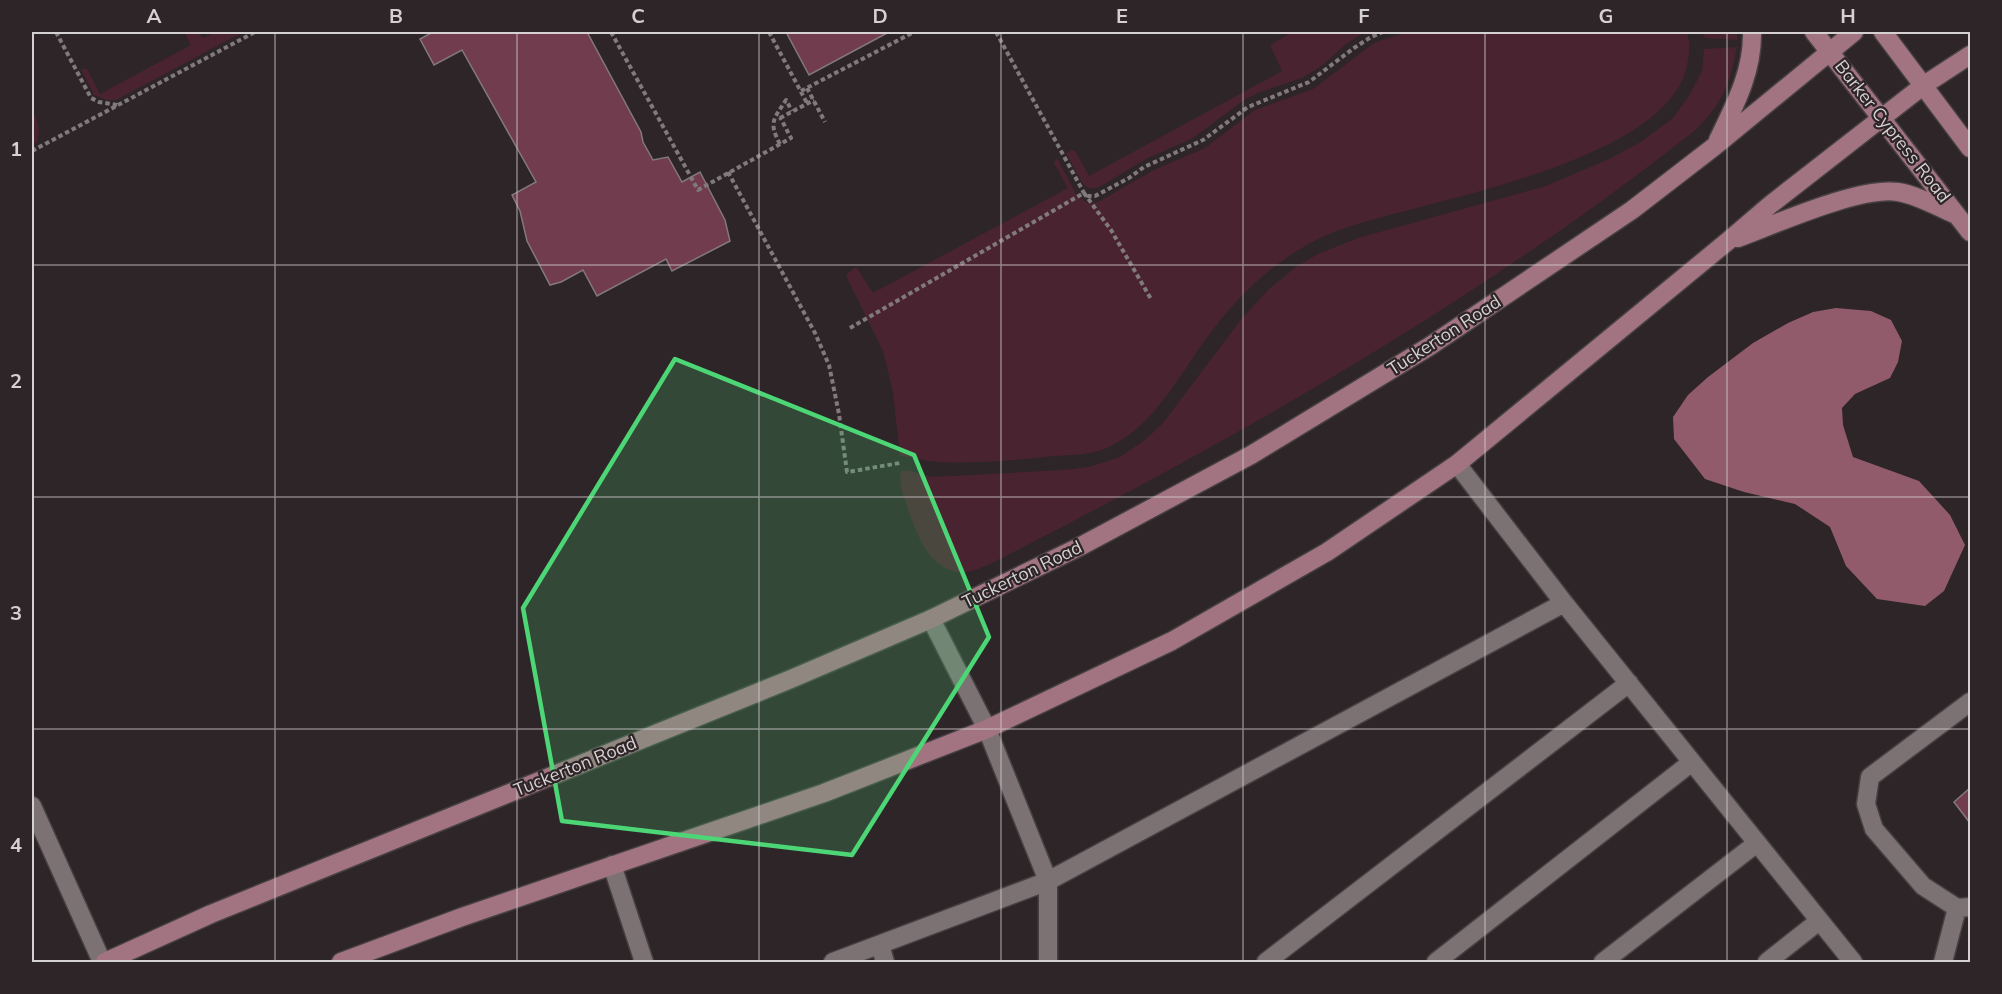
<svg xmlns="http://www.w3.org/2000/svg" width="2002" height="994" font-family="Mulish,sans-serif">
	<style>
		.green { fill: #4a2330 }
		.water { fill: #915b6b }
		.building { fill: #713d4e; stroke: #83787b; stroke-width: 1.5 }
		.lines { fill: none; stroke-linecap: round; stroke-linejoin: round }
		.minor-casing { stroke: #474042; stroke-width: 21 }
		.major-casing { stroke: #474042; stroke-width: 21 }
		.path { stroke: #807a7b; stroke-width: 4; stroke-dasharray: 4.5 3; stroke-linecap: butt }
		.minor { stroke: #7c7274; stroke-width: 18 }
		.major { stroke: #a27482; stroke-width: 18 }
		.marked { fill: #4dd676; fill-opacity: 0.2; stroke: #4dd676; stroke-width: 4.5; stroke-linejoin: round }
		.grid { fill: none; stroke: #d5d0d1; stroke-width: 1.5; stroke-opacity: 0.55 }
		.labels { text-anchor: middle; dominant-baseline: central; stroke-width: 4.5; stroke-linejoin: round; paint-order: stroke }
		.street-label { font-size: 18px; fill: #d5d0d1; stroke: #2d2527 }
		.neatline { fill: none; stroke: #d5d0d1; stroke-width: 2 }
		.grid-label { font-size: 20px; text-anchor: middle; font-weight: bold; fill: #d5d0d1 }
	</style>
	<rect width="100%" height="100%" fill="#2d2527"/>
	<path class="green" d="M 184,32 L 198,32 L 203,38 L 216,32 L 243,32 L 116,100 L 107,100 L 94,95 L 81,69 L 87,69 L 100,94 L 191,45 Z
		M 1292,32 L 1365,32 L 1346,44 L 1324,64 L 1304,77 L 1258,93 L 1244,100 L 1193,138 L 1146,159 L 1101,186 C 1094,189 1089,190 1083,184 L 1066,153 L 1072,150 L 1075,151 L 1089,176 L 1282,71 L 1270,45 Z
		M 1406,32 L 1687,32 C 1691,44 1689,57 1686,70 C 1659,164 1428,200 1345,228 C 1290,247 1247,285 1212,331 C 1180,372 1157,425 1107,448 C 1091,455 1071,455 1054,456 C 1016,460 976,464 938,462 C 925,461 913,457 900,456 L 893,392 L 883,351 L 847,278 L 847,274 L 854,268 L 857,268 L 873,293 L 1068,188 L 1054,163 L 1057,158 L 1077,196 L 1089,204 L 1098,202 L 1154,170 L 1205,148 L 1255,110 L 1313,89 L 1374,43 Z
		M 1702,32 L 1737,32 L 1737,40 L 1705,38 Z
		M 1737,47 C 1730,85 1722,105 1693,132 C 1477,302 1236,439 992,563 C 982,567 972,573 960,572 C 931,571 917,536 909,512 C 905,500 898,484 901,471 L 910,471 L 932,477 L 1064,470 L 1089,467 L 1120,457 L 1145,440 L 1163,423 L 1243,317 L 1270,288 L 1296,267 L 1318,254 L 1358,238 L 1546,186 L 1609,159 L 1639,143 L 1672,119 L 1689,96 L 1702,71 L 1704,49 Z
		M 32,110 C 38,121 41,129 37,142 L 32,145 Z"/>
	<path class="water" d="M 1836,308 L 1871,311 L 1891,320 L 1902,341 L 1898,362 L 1890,378 L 1855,394 L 1842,408 L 1843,425 L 1853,457 L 1919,481 L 1950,515 L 1965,545 L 1944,591 L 1925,606 L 1877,599 L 1846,566 L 1830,527 L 1795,504 L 1744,492 L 1705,479 L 1674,439 L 1673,417 L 1688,395 L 1708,377 L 1753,343 L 1788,323 L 1813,312 Z"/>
	<path class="building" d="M 433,32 L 587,32 L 641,132 L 643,142 L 653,160 L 668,157 L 682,182 L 700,172 L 725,220 L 730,241 L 672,271 L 666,259 L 597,296 L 583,270 L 561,282 L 550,285 L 527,241 L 520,211 L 512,195 L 536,182 L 462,50 L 434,65 L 420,39 Z
		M 786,32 L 889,32 L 809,75 Z
		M 1970,788 L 1970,823 L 1954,802 Z"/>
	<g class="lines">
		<g class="minor-casing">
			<path id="minor" d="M 1564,603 L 1853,962
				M 931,619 L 987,729 L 1048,881 L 1048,962
				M 1970,702 L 1870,777 L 1866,804 L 1874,829 L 1923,886 L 1957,908 L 1970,907
				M 32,806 L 102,962
				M 612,865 L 644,962
				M 880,945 L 885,962
				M 833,962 L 1048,881 L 1564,603 L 1457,464
				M 1266,962 L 1629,683
				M 1436,962 L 1692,762
				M 1603,962 L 1757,843
				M 1767,962 L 1819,921
				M 1943,962 L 1957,908"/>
		</g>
		<g class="major-casing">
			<path id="major" d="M 1814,32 L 1970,232
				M 1883,32 L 1970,148
				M 1718,140 C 1735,105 1753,71 1752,32
				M 1738,238 C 1776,224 1860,186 1898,192 C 1917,195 1936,206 1954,214
				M 105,962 L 211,914 L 791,679 L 931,619 L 1081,546 L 1251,455 L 1430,346 L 1632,210 L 1715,146 L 1854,32
				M 341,962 L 462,917 L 824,793 L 987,729 L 1172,641 L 1327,552 L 1457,464 L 1728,241 L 1770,205 L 1924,85 L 1970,55"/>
		</g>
		<path class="path" d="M 56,32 L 91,98 L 99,102 L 118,105
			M 611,32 L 698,190 L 791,138 L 780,117
			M 769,32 L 807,103
			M 996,32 L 1084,193 L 1088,196 L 1095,196 L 1129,178 L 1144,167 L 1203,140 L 1248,107 L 1309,82 L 1354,48 L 1371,37 L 1383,32
			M 807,88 L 825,122
			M 801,91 L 914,32
			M 780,118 L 814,100
			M 780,144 C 768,122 774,119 786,100 L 792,111
			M 32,151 L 255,32
			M 728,172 L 815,333 L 829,365 L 839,414 L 847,472 L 900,463
			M 850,328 L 1084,193 L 1111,230 L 1151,299"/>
		<use href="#minor" class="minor"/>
		<use href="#major" class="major"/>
	</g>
	<path class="marked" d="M 675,359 L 914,455 L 989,637 L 852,855 L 562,821 L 523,608 Z"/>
	<path class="grid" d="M 275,32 L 275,962M 517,32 L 517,962M 759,32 L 759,962M 1001,32 L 1001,962M 1243,32 L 1243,962M 1485,32 L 1485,962M 1727,32 L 1727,962M 32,265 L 1970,265M 32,497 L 1970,497M 32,729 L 1970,729"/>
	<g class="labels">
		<g class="street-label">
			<text transform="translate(1893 131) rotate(52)">Barker Cypress Road</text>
			<text transform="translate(1444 335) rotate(-33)">Tuckerton Road</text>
			<text transform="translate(1022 574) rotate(-26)">Tuckerton Road</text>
			<text transform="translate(575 766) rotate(-22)">Tuckerton Road</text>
		</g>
	</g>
	<rect width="2002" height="994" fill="none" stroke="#2d2527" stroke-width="66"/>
	<rect x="33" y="33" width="1936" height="928" class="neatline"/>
	<g class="grid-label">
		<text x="154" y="23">A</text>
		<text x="396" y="23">B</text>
		<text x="638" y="23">C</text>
		<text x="880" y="23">D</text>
		<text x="1122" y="23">E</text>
		<text x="1364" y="23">F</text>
		<text x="1606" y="23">G</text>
		<text x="1848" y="23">H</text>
		<text x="16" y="156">1</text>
		<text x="16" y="388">2</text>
		<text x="16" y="620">3</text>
		<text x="16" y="852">4</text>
	</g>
</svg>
